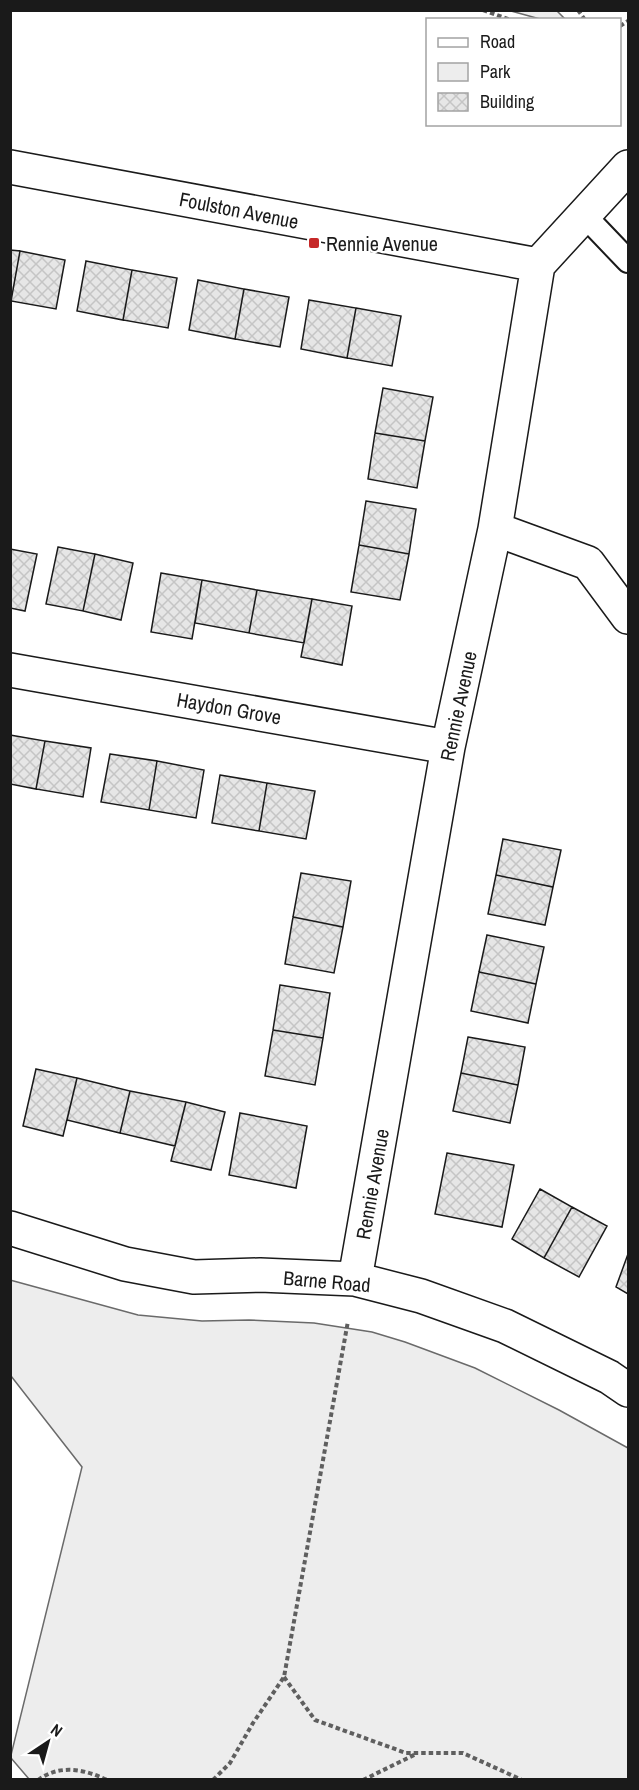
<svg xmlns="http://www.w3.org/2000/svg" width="639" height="1790" font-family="'Archivo Narrow',sans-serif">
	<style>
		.forest { fill: url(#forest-crowns); stroke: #6a6a6a; stroke-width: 1.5 }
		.park { fill: #ededed; stroke: #6a6a6a; stroke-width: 1.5 }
		.building { fill: url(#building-cross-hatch); stroke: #1a1a1a; stroke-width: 1.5 }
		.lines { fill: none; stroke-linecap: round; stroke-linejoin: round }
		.service-casing { stroke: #1a1a1a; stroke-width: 26 }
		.minor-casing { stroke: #1a1a1a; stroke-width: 36 }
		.path { stroke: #5f5f5f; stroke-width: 4; stroke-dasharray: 4.5 3; stroke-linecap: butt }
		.service { stroke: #fff; stroke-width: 22 }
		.minor { stroke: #fff; stroke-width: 33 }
		.poi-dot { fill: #c62828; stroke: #fff; stroke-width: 2 }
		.labels { text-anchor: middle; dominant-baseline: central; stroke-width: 4.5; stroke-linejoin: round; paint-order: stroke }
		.street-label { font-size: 20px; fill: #1a1a1a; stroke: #fff }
		.poi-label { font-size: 20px; fill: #1a1a1a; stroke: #fff; text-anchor: start }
	</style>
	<defs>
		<pattern id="forest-crowns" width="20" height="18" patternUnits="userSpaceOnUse" patternTransform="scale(1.5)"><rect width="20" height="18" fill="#ededed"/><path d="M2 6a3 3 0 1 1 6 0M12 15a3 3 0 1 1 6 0" fill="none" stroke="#cbcbcb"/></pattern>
		<pattern id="building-cross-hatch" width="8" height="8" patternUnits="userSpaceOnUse" patternTransform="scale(1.5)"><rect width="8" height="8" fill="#e6e6e6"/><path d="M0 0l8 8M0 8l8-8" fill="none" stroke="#c5c5c5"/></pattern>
	</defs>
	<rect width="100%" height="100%" fill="#fff"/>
	<path class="forest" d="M 511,11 L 557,11 L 565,19 L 540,19 Z"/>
	<path class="park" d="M 10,1280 L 138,1315 L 202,1321 L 249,1320 L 314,1323 L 372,1332 L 405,1342 L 475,1368 L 559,1410 L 628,1448 L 628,1779 L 29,1779 L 11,1758 L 11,1755 L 82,1467 L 11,1376 Z"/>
	<path class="building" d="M 10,250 L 20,251 L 11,301 L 10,301 Z
		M 20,251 L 65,260 L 56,309 L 11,301 Z
		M 86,261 L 132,270 L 123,320 L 77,311 Z
		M 132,270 L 177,278 L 168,328 L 123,320 Z
		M 198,280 L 244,289 L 235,339 L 189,330 Z
		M 244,289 L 289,297 L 280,347 L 235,339 Z
		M 309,300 L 356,308 L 347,358 L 301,349 Z
		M 356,308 L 401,316 L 392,366 L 347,358 Z
		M 383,388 L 433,397 L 425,441 L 375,433 Z
		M 375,433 L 425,441 L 417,488 L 368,479 Z
		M 366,501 L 416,509 L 409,554 L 359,545 Z
		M 359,545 L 409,554 L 400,600 L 351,592 Z
		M 58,547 L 95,554 L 83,611 L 46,604 Z
		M 10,549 L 37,554 L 25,611 L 10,608 Z
		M 95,554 L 133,563 L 121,620 L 83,611 Z
		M 161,573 L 202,580 L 192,639 L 151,632 Z
		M 202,580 L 257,590 L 249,633 L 195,623 Z
		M 257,590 L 312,599 L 304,643 L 249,633 Z
		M 312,599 L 352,606 L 342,665 L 301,657 Z
		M 10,735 L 45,741 L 36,789 L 10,784 Z
		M 45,741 L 91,748 L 83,797 L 36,789 Z
		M 110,754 L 157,761 L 149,810 L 101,802 Z
		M 157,761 L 204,770 L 196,818 L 149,810 Z
		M 220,775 L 267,783 L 259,831 L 212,823 Z
		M 267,783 L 315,791 L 306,839 L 259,831 Z
		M 503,839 L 561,850 L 553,887 L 496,875 Z
		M 301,873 L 351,881 L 343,927 L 293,917 Z
		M 496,875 L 553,887 L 545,925 L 488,914 Z
		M 293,917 L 343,927 L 334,973 L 285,964 Z
		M 487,935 L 544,947 L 536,984 L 479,972 Z
		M 479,972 L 536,984 L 528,1023 L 471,1011 Z
		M 280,985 L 330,993 L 323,1038 L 273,1030 Z
		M 273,1030 L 323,1038 L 315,1085 L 265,1076 Z
		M 468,1037 L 525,1047 L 518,1085 L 461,1073 Z
		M 36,1069 L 77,1078 L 63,1136 L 23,1126 Z
		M 461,1073 L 518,1085 L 510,1123 L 453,1111 Z
		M 77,1078 L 130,1091 L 120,1133 L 67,1120 Z
		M 130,1091 L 186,1102 L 175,1146 L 120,1133 Z
		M 186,1102 L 225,1112 L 211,1170 L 171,1161 Z
		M 240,1113 L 307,1126 L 296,1188 L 229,1175 Z
		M 447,1153 L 514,1165 L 502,1227 L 435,1214 Z
		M 540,1189 L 572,1207 L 544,1258 L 512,1239 Z
		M 572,1207 L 607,1226 L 579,1277 L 544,1258 Z
		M 628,1254 L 628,1294 L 616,1287 Z"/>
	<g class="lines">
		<g class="service-casing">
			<path id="service" d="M 585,216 L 628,261"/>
		</g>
		<g class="minor-casing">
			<path id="minor" d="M 10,167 L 538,265
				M 495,529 L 588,563 L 628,617
				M 10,670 L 448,747
				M 10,1228 L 125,1264 L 194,1277 L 260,1275 L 355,1279 L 421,1296 L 505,1326 L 609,1377 L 628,1390
				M 355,1279 L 448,747 L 495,529 L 538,265 L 628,167"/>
		</g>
		<path class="path" d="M 483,10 L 511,20
			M 578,10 L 585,20
			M 620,26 L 628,21
			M 284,1677 L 315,1720 L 406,1753 L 463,1753 L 522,1780
			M 38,1780 C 60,1764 84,1769 107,1780
			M 213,1780 L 230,1763 L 253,1723 L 284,1677 L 348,1321
			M 363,1780 L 416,1754"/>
		<use href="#service" class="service"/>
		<use href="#minor" class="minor"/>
	</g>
	<rect class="poi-dot" x="308" y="237" width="12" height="12" rx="3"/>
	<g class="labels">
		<g class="street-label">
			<text transform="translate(239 210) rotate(11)">Foulston Avenue</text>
			<text transform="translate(458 706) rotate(-78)">Rennie Avenue</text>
			<text transform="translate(229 708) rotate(10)">Haydon Grove</text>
			<text transform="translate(372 1184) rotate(-80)">Rennie Avenue</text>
			<text transform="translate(327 1281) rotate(5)">Barne Road</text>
		</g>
		<g class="poi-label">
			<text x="326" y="243">Rennie Avenue</text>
		</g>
	</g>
	<rect width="639" height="1790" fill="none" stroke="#1a1a1a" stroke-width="24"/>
	<rect x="426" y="18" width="195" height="108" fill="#ffffff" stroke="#a3a3a3" stroke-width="1.5"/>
	<rect x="438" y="38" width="30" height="9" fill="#ffffff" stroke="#a3a3a3" stroke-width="1.5"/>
	<text x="480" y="48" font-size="18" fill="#1a1a1a">Road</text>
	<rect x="438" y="63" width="30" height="18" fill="#ededed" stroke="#a3a3a3" stroke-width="1.5"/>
	<text x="480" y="78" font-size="18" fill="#1a1a1a">Park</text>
	<rect x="438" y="93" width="30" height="18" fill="url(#building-cross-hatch)" stroke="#a3a3a3" stroke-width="1.5"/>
	<text x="480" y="108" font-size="18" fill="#1a1a1a">Building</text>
	<g transform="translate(48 1742) rotate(36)" stroke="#ffffff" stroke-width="4.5" paint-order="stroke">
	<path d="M0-4.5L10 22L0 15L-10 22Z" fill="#1a1a1a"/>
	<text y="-9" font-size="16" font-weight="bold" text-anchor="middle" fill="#1a1a1a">N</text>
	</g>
</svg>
